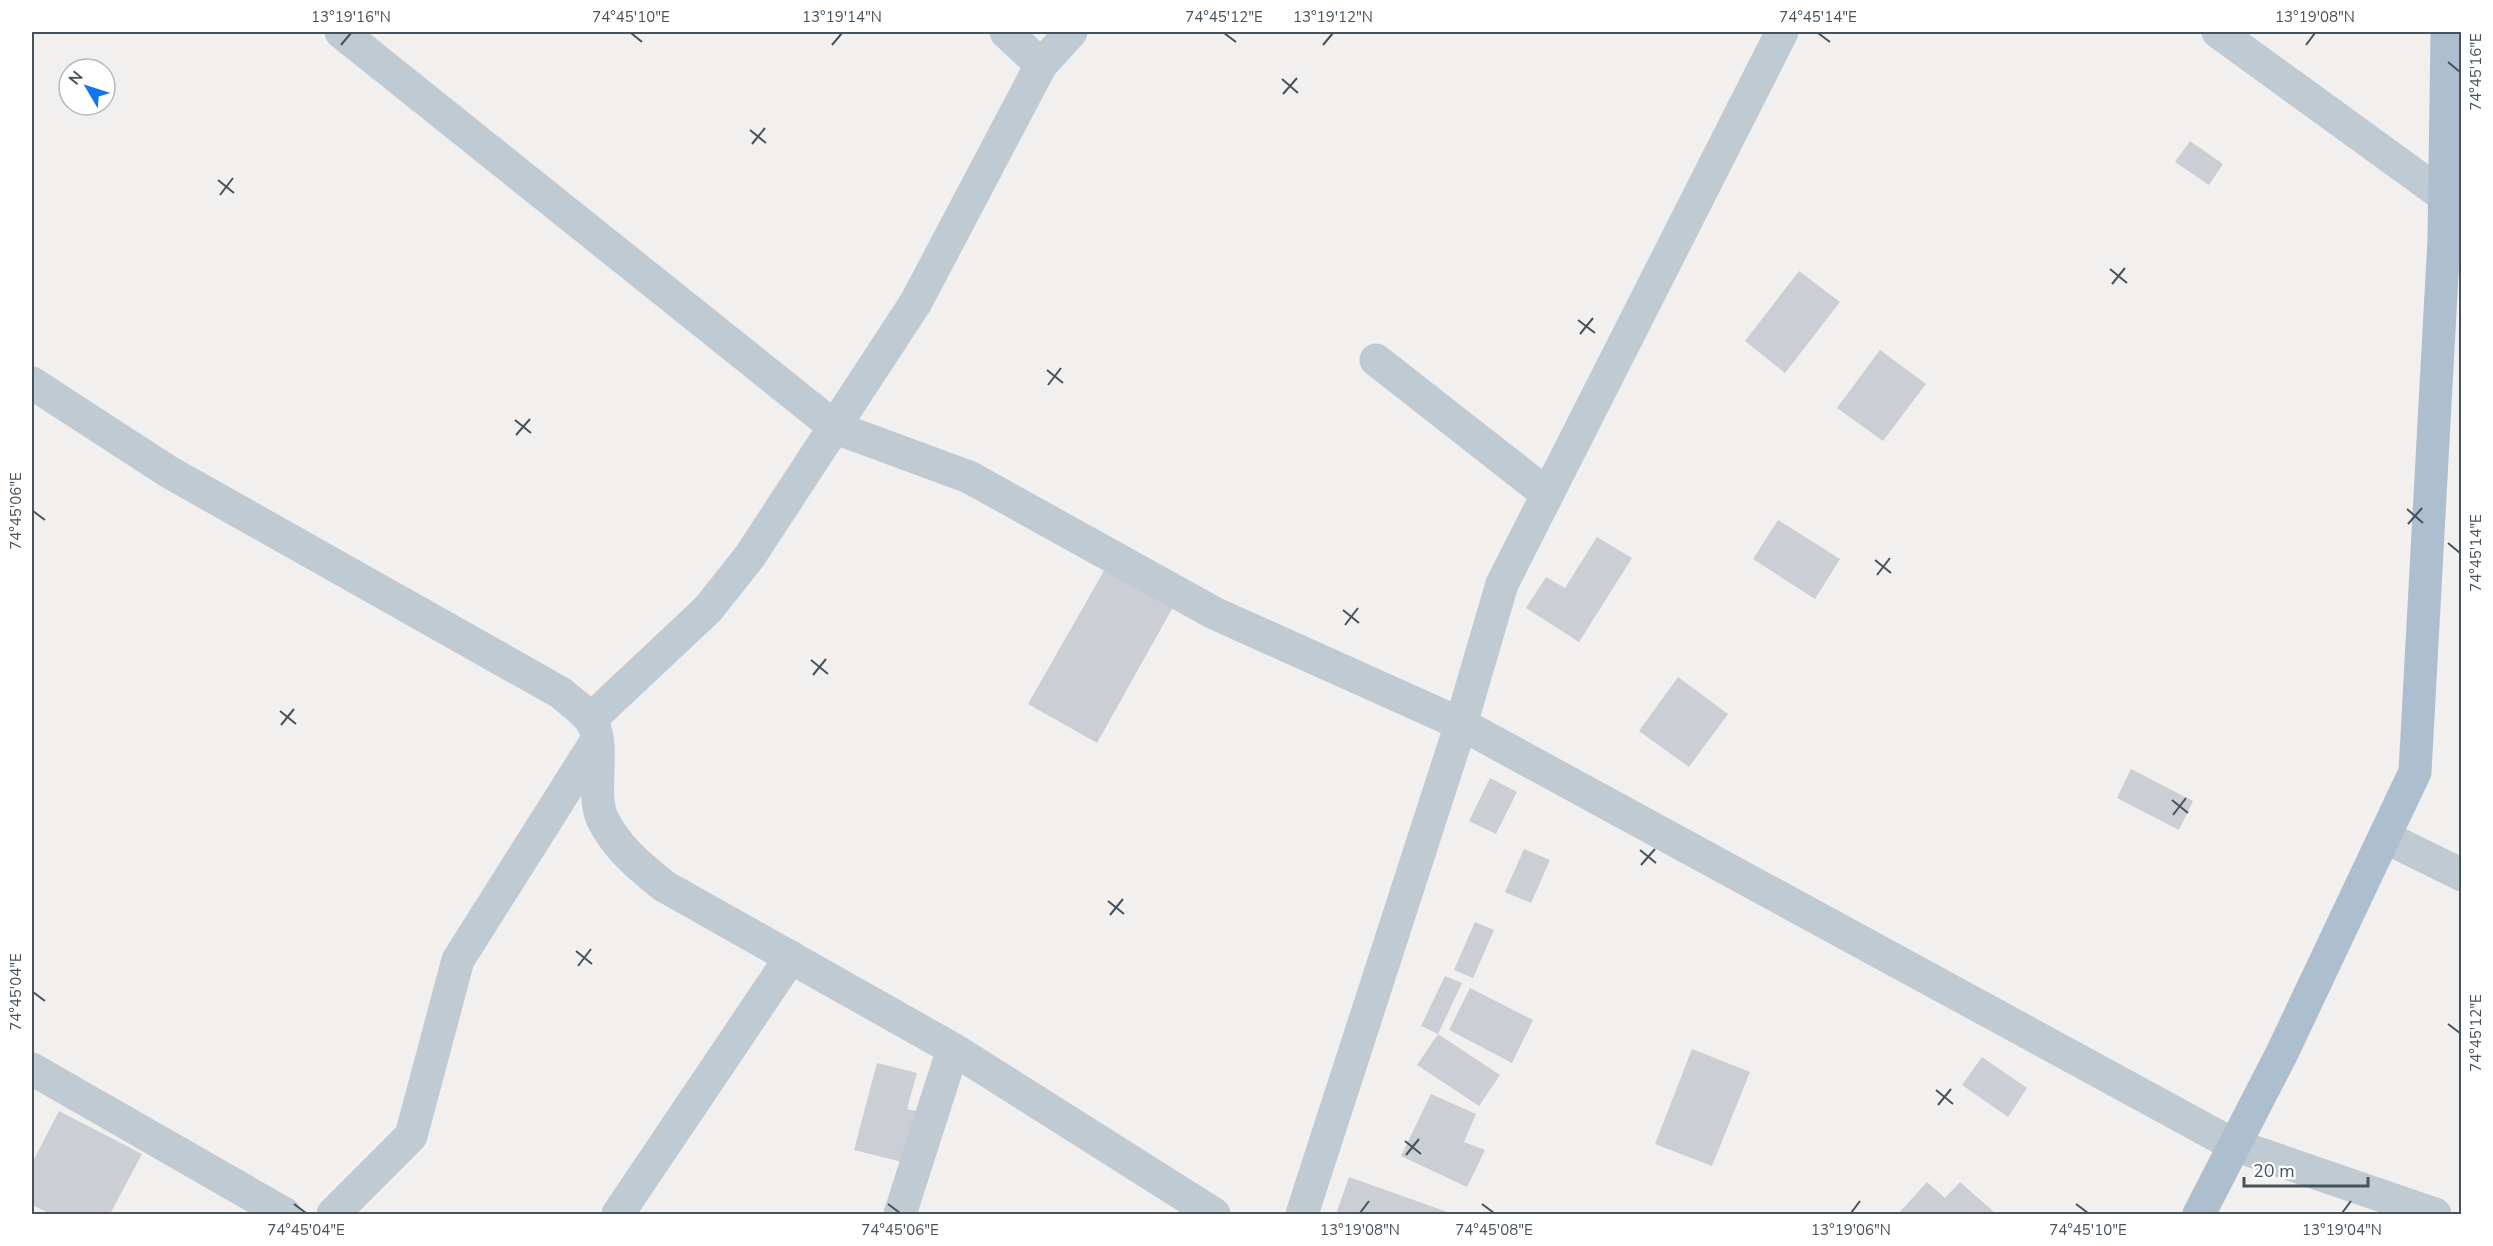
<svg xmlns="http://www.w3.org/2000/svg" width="2493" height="1246" font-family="'Nunito Sans',sans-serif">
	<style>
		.building { fill: #cbced4 }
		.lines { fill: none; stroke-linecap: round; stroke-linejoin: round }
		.minor { stroke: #bfcad2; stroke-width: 33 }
		.major { stroke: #adbfcf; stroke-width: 33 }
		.ticks { fill: none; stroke: #46535d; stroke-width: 2 }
		.neatline { fill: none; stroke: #46535d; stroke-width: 2 }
		.ticks-label { font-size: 15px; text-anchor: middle; fill: #46535d }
	</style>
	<rect width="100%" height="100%" fill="#f2efef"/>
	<path class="building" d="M 2190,141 L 2223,164 L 2209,185 L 2175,162 Z
		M 1799,271 L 1840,302 L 1785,373 L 1745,341 Z
		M 1880,350 L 1926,384 L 1883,441 L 1837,408 Z
		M 1778,520 L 1840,559 L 1815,599 L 1753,559 Z
		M 1597,537 L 1632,558 L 1579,642 L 1526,608 L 1546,577 L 1565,588 Z
		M 1109,562 L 1177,600 L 1097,743 L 1028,704 Z
		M 1678,677 L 1728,714 L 1689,767 L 1639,731 Z
		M 2131,769 L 2193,801 L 2179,830 L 2117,798 Z
		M 1490,778 L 1517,792 L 1496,834 L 1469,821 Z
		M 1524,849 L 1550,860 L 1531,903 L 1505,892 Z
		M 1475,922 L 1494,930 L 1473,978 L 1454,970 Z
		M 1445,976 L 1462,983 L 1438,1034 L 1421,1026 Z
		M 1470,988 L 1533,1020 L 1512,1063 L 1449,1030 Z
		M 1438,1034 L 1500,1075 L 1479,1106 L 1417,1065 Z
		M 1692,1049 L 1750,1072 L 1712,1166 L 1655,1144 Z
		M 1982,1057 L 2027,1088 L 2008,1117 L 1962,1085 Z
		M 877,1063 L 917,1073 L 907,1109 L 923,1113 L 910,1164 L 854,1150 Z
		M 1431,1094 L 1476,1114 L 1464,1142 L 1485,1150 L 1467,1187 L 1401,1156 Z
		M 59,1111 L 142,1154 L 110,1214 L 51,1214 L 32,1205 L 32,1163 Z
		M 1349,1177 L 1453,1214 L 1336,1214 Z
		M 1927,1182 L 1945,1198 L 1960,1182 L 1994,1212 L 1992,1214 L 1898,1214 Z"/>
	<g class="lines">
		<path class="minor" d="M 341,32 L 836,428 L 969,477 L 1214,613 L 1461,724 L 2234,1145 L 2435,1214
			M 1006,32 L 1041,65
			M 2218,32 L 2444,196
			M 1376,360 L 1547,494
			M 32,383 L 169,472 L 561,693 C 570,701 582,709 589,718 C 608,740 590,790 602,818 C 616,847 639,866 664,886 L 953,1049 L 1214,1214
			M 591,719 L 708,609 L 750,556 L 916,302 L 1041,65 L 1071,32
			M 2385,837 L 2462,875
			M 32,1069 L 285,1214
			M 333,1214 L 411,1136 L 458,960 L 597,740
			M 618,1214 L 791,957
			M 900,1214 L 953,1049
			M 1302,1214 L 1461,724 L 1502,584 L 1782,32"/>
		<path class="major" d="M 2199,1214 L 2282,1053 L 2415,772 L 2444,239 L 2447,32"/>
	</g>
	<path class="ticks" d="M 631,33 L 642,42M 1224,33 L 1236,42M 1818,33 L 1830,42M 341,45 L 351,33M 832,45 L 842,33M 1323,45 L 1333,33M 2306,45 L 2315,33M 2448,62 L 2460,72M 1282,79 L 1298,93M 1283,94 L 1297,78M 750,130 L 766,143M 752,144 L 765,128M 218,180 L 234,193M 220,195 L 233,178M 2110,269 L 2127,283M 2112,284 L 2125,268M 1578,320 L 1595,333M 1580,334 L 1593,318M 1047,370 L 1063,383M 1048,385 L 1061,368M 515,420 L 531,433M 516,435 L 530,419M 2407,509 L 2423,523M 33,511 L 45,520M 2408,524 L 2422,508M 2448,543 L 2460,553M 1875,560 L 1891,573M 1877,575 L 1890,558M 1343,610 L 1359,623M 1345,625 L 1358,608M 811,660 L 828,674M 813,675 L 826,659M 280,711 L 296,724M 281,725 L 294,709M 2172,800 L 2188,813M 2173,815 L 2186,798M 1640,850 L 1656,863M 1641,865 L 1655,849M 1108,901 L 1124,914M 1110,915 L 1123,899M 576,951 L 592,964M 578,966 L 591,949M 33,992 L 45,1001M 2448,1024 L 2460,1033M 1936,1090 L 1953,1104M 1938,1105 L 1951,1089M 1405,1141 L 1421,1154M 1406,1155 L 1419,1139M 294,1204 L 306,1213M 888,1204 L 900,1213M 1482,1204 L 1494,1213M 2076,1204 L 2088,1213M 1360,1213 L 1369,1201M 1851,1213 L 1860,1201M 2342,1213 L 2351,1201"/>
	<rect width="2493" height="1246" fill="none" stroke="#ffffff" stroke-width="66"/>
	<g transform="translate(87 87) rotate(309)"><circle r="28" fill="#ffffff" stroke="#b5babe" stroke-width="1.5"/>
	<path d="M0-4.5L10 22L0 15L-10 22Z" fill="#1077ea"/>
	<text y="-9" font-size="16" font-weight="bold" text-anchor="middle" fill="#46535d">N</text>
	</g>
	<path d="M2244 1177v9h124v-9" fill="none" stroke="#46535d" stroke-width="3"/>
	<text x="2253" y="1177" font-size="18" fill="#46535d" stroke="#ffffff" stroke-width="4.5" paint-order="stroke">20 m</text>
	<rect x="33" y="33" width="2427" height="1180" class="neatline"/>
	<g class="ticks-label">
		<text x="351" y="22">13°19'16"N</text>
		<text x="631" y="22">74°45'10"E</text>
		<text x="842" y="22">13°19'14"N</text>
		<text x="1224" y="22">74°45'12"E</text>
		<text x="1333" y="22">13°19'12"N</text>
		<text x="1818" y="22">74°45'14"E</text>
		<text x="2315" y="22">13°19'08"N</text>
		<text transform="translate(2476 72) rotate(-90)" y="5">74°45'16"E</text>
		<text transform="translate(16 511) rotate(-90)" y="5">74°45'06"E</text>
		<text transform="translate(2476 553) rotate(-90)" y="5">74°45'14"E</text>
		<text transform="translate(16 992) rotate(-90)" y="5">74°45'04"E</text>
		<text transform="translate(2476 1033) rotate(-90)" y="5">74°45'12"E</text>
		<text x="306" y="1235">74°45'04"E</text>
		<text x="900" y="1235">74°45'06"E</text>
		<text x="1360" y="1235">13°19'08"N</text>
		<text x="1494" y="1235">74°45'08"E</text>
		<text x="1851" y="1235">13°19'06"N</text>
		<text x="2088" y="1235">74°45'10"E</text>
		<text x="2342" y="1235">13°19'04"N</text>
	</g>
</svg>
